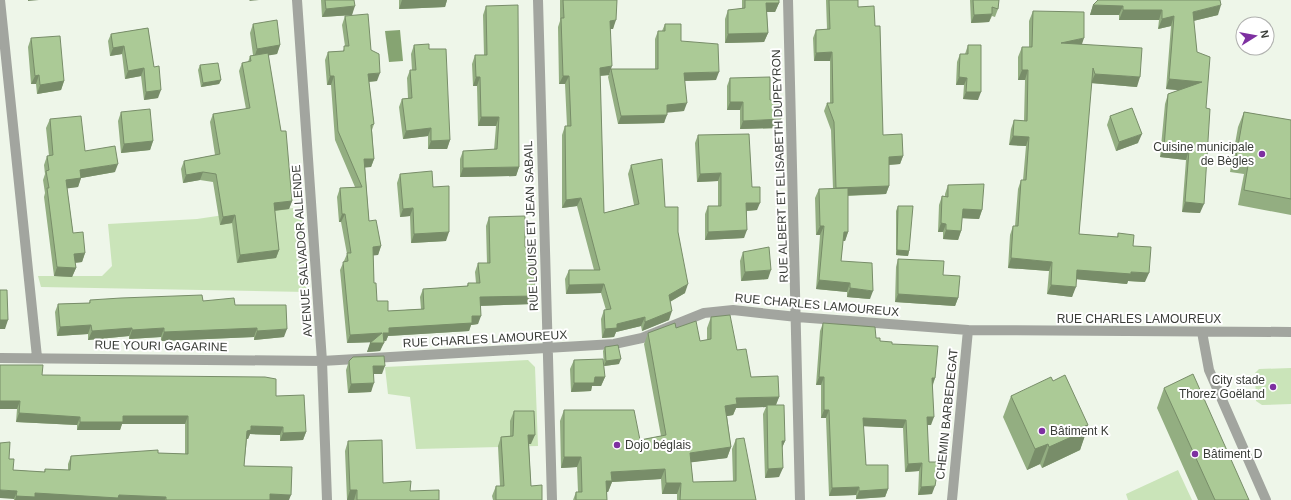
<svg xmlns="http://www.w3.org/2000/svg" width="1291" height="500" font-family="Arial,sans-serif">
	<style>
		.green { fill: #cae4b9 }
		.water { fill: #86a472 }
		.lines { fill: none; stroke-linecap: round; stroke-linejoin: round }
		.minor { stroke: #a2a59f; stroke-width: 10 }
		.wall { fill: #93ae81 }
		.shaded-wall { fill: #788d69 }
		.building { fill: #abca96; stroke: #788d69 }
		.poi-dot { fill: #7e30a1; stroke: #fff; stroke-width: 1.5 }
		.labels { text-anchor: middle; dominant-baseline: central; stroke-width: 4; stroke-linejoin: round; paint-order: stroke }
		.poi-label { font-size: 12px; fill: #393c37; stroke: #fff; text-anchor: start }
		.street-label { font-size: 12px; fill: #393c37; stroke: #fff }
	</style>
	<rect width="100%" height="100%" fill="#eef6e9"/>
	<path class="green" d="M 302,207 L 307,292 L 41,287 L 38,276 L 102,276 L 112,266 L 108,224 L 197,219 L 251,211 L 267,211 Z
		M 528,360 L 535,367 L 538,446 L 416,449 L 410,397 L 388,394 L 385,367 Z
		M 1291,368 L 1291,404 L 1262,405 L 1256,401 L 1255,373 L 1259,369 Z
		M 1178,470 L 1192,500 L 1128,500 L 1126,494 Z"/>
	<path class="water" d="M 400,30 L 403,61 L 389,62 L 385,31 Z"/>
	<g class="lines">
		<path class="minor" d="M 0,0 L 37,357
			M 297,0 L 322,361 L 327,500
			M 538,0 L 552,500
			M 788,0 L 800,500
			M 1202,332 L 1209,370 L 1266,500
			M 0,358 L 322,361 L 614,344 L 642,338 L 704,313 L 733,310 L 797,317 L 968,330 L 1291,332
			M 952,500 L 968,330"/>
	</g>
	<path class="wall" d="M 321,0 L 354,0 L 352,15 L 322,17 Z
		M 399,0 L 447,0 L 445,7 L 399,9 Z
		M 560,0 L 617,0 L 613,29 L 610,29 L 609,75 L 600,76 L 604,213 L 634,205 L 628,174 L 631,165 L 665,207 L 678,232 L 685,293 L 670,302 L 669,320 L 642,331 L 641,326 L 616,332 L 614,337 L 602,338 L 601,319 L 604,310 L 606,310 L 601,293 L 566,294 L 565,279 L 569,270 L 594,270 L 577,206 L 562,208 L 562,135 L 565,126 L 567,126 L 565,84 L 559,84 L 558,27 L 560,21 Z
		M 742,0 L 779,0 L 779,3 L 775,12 L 767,12 L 768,33 L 764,42 L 725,43 L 725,19 L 728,10 L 742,9 Z
		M 826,0 L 858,0 L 858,7 L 875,26 L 883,135 L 903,156 L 900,164 L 889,165 L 889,186 L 886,194 L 848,196 L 848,232 L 845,241 L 843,241 L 841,261 L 870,299 L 847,297 L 847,292 L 816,289 L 820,235 L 816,235 L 815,198 L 819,189 L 833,189 L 831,130 L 824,111 L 827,103 L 830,103 L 830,61 L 814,61 L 813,38 L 816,30 L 827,29 Z
		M 970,0 L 999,0 L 998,9 L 995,17 L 992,16 L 989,22 L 971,23 Z
		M 1098,0 L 1218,15 L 1193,21 L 1197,52 L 1206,108 L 1200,213 L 1182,212 L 1186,160 L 1160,157 L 1165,104 L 1168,94 L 1179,90 L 1166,89 L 1171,26 L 1158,29 L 1159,20 L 1119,20 L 1119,15 L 1090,15 L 1093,5 Z
		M 486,6 L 519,167 L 516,176 L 460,177 L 460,159 L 463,151 L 494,150 L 496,126 L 478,126 L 477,86 L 473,86 L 472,64 L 475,55 L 484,55 L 483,15 Z
		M 1033,11 L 1082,44 L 1137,87 L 1091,83 L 1079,234 L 1117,237 L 1118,233 L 1133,246 L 1145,282 L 1128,281 L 1127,284 L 1077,279 L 1072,297 L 1047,294 L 1049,271 L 1008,268 L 1010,235 L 1013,226 L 1015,226 L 1018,189 L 1021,180 L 1023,180 L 1026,146 L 1009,145 L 1011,129 L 1014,120 L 1024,121 L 1025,80 L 1018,80 L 1018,57 L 1022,47 L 1029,47 L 1029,21 Z
		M 345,16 L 371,50 L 377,81 L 369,82 L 374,124 L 372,130 L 374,159 L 371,167 L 365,167 L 369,221 L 381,246 L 378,255 L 373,255 L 374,283 L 377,301 L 388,311 L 421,309 L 420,297 L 423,289 L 467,286 L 468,283 L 476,283 L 475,272 L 478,263 L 487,263 L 486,226 L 489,217 L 525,247 L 535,296 L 532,304 L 480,306 L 478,324 L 471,325 L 469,331 L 388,336 L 386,341 L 384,341 L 380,351 L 367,352 L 371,342 L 347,343 L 340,270 L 347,254 L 341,222 L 339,222 L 337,197 L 340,188 L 355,187 L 335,140 L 331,85 L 327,85 L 325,60 L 328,52 L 343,51 L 345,46 L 342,25 Z
		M 253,24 L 280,45 L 277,54 L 268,55 L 292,201 L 289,209 L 275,211 L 279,250 L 276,258 L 237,263 L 232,223 L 220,225 L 213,182 L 200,180 L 183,183 L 181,169 L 184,161 L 215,155 L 210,122 L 213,114 L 246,109 L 239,71 L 242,63 L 248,62 L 250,56 L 253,55 L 250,33 Z
		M 665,24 L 716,80 L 685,81 L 684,111 L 667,112 L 664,123 L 618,124 L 608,77 L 611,69 L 655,69 L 655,39 L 658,31 L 662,31 Z
		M 148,28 L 158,98 L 144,100 L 141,76 L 125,79 L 122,54 L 110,56 L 108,41 L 111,34 Z
		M 31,38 L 64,81 L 61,90 L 37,94 L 36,84 L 31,84 L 28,47 Z
		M 414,45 L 429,49 L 450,140 L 447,149 L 428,149 L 428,136 L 403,139 L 399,107 L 402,99 L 408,98 L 407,78 L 410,70 L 412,70 L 411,54 Z
		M 968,45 L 978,100 L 963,99 L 964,85 L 956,85 L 957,62 L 960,54 L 965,54 Z
		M 200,65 L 221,80 L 219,84 L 201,87 L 198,70 Z
		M 730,78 L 770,100 L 778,128 L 740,129 L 740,110 L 727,110 L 727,86 Z
		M 121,112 L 153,141 L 150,150 L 121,153 L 118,121 Z
		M 1244,112 L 1291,120 L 1291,215 L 1238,205 L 1244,174 L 1230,172 L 1238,127 Z
		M 1110,116 L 1138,143 L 1116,151 L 1107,125 Z
		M 50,119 L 85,151 L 115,172 L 81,178 L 78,187 L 67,188 L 73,233 L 85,253 L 82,262 L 75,263 L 76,268 L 72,277 L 54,276 L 44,197 L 45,193 L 43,180 L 45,174 L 44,165 L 47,156 L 49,156 L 46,128 Z
		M 698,135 L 752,187 L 757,210 L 747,211 L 744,238 L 705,240 L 705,214 L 708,206 L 718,206 L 718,181 L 697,182 L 695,143 Z
		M 400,174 L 433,187 L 446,241 L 411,243 L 410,216 L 400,217 L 397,183 Z
		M 948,185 L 982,210 L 979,219 L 962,218 L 961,231 L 958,240 L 943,239 L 943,232 L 938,232 L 939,205 L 942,196 L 945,196 L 945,194 Z
		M 898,206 L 909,251 L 908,256 L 896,255 L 896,211 Z
		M 743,252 L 768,279 L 741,281 L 740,261 Z
		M 898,259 L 943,275 L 958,298 L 955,306 L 895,302 L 896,267 Z
		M 90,300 L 203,301 L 235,305 L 284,337 L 254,340 L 254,337 L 161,341 L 161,337 L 129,339 L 129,336 L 88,340 L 88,334 L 57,336 L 55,312 L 58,304 L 89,303 Z
		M 711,317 L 737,350 L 751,377 L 779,397 L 776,405 L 785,441 L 782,448 L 779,477 L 765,478 L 763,414 L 766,407 L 736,408 L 733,415 L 727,416 L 731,447 L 727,458 L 691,462 L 693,482 L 733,481 L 732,449 L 736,439 L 756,500 L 677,500 L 677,494 L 662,494 L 661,479 L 612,482 L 608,492 L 607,492 L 607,500 L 573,500 L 576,492 L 578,492 L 577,467 L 561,468 L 560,421 L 564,410 L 640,440 L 661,436 L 644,344 L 648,333 L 676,328 L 700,341 L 707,340 L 707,328 Z
		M 823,323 L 876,338 L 880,341 L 892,344 L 935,378 L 933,385 L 931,425 L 927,425 L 929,462 L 932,494 L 918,495 L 919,471 L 905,472 L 903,428 L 863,426 L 866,465 L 888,489 L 885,497 L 856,499 L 856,495 L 829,496 L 826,418 L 821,418 L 821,385 L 816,385 L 820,331 Z
		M 605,347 L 619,364 L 604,366 L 603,351 Z
		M 574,360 L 605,377 L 601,386 L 592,386 L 591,391 L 571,392 L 570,369 Z
		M 349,361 L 382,374 L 374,374 L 371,392 L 348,393 L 346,370 Z
		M 0,365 L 42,375 L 276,396 L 306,432 L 303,440 L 280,441 L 280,435 L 250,434 L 248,439 L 247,439 L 244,466 L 289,500 L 14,500 L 9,459 L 13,470 L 44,472 L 45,469 L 68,470 L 68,464 L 71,456 L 158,453 L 185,454 L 185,424 L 122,424 L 120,430 L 77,430 L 77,425 L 16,422 L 17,409 L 0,409 Z
		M 1053,381 L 1088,425 L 1080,450 L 1042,468 L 1040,464 L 1027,470 L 1003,417 L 1011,396 Z
		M 1164,388 L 1249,500 L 1198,500 L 1157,408 Z
		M 514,411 L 531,444 L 529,444 L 531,486 L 542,500 L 493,500 L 492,496 L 496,486 L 500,486 L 498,446 L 501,437 L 510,436 L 510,421 Z
		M 348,441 L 383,483 L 439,500 L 347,500 L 345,451 Z"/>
	<path class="shaded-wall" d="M 28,0 L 39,0 L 28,1 Z
		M 250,0 L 259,0 L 249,1 Z
		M 402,0 L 447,0 L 445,7 L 399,9 Z
		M 766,3 L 779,3 L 775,12 L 763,12 Z
		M 1093,5 L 1123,6 L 1119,15 L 1090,15 Z
		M 1221,5 L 1218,15 L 1189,22 L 1193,12 Z
		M 355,6 L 352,15 L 322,17 L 326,9 Z
		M 1123,10 L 1162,10 L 1159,20 L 1119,20 Z
		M 992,14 L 989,22 L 971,23 L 974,15 Z
		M 1174,16 L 1171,26 L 1158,29 L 1162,19 Z
		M 616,20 L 613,29 L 607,29 L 610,21 Z
		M 768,33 L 764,42 L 725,43 L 728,34 Z
		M 1084,38 L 1081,47 L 1061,43 Z
		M 280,45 L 277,54 L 254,58 L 257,49 Z
		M 124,46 L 122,54 L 110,56 L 113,48 Z
		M 832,52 L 830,61 L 814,61 L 816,53 Z
		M 612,66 L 609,75 L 597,76 L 600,68 Z
		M 144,68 L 141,76 L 125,79 L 128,71 Z
		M 1022,70 L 1028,70 L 1025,80 L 1018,80 Z
		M 719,72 L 716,80 L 681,81 L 684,73 Z
		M 380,73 L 377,81 L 365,82 L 368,74 Z
		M 1095,74 L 1140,77 L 1137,87 L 1091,83 Z
		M 39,75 L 36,84 L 31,84 L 35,76 Z
		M 330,76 L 334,76 L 331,85 L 327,85 Z
		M 563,76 L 569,76 L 565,84 L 559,84 Z
		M 476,77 L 480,77 L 477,86 L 473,86 Z
		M 959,77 L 967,78 L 964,85 L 956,85 Z
		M 1169,79 L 1202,82 L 1198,92 L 1166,89 Z
		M 221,80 L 219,84 L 201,87 L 203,83 Z
		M 64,81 L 61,90 L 37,94 L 40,85 Z
		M 161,90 L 158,98 L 144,100 L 146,92 Z
		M 966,92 L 981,92 L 978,100 L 963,99 Z
		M 730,102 L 743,102 L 740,110 L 727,110 Z
		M 687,103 L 684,111 L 664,113 L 667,105 Z
		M 667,115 L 664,123 L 618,124 L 621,116 Z
		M 481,117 L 499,117 L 496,126 L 478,126 Z
		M 781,119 L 778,128 L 740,129 L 743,121 Z
		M 431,128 L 428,136 L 403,139 L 406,131 Z
		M 1142,134 L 1138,143 L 1116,151 L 1119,142 Z
		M 1013,136 L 1029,137 L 1026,146 L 1009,145 Z
		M 450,140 L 447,149 L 428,149 L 431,141 Z
		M 153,141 L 150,150 L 121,153 L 124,144 Z
		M 1164,148 L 1189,150 L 1186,160 L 1160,157 Z
		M 903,156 L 900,164 L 886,165 L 889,157 Z
		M 364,159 L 374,159 L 371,167 L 361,168 Z
		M 118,164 L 115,172 L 81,178 L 78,187 L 63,189 L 66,180 L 80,170 Z
		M 519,167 L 516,176 L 460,177 L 463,168 Z
		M 203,172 L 200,180 L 183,183 L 186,175 Z
		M 721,173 L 718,181 L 697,182 L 700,174 Z
		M 889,186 L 886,194 L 833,196 L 836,188 Z
		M 581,198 L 577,206 L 562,208 L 566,200 Z
		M 292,201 L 289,209 L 271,211 L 274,203 Z
		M 1185,202 L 1204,204 L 1200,213 L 1182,212 Z
		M 746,203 L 760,203 L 757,210 L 744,211 Z
		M 413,208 L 410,216 L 400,217 L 403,209 Z
		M 963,209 L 982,210 L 979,219 L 959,218 Z
		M 342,214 L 345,214 L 341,222 L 339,222 Z
		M 235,215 L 232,223 L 220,225 L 223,217 Z
		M 941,223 L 946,224 L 943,232 L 938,232 Z
		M 820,226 L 824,226 L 820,235 L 816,235 Z
		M 747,230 L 744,238 L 705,240 L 708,232 Z
		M 946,230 L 961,231 L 958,240 L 943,239 Z
		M 449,232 L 446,241 L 411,243 L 414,234 Z
		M 844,232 L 848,232 L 845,241 L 841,241 Z
		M 381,246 L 378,255 L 369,256 L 373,247 Z
		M 279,250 L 276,258 L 237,263 L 240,255 Z
		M 897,250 L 909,251 L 908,256 L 896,255 Z
		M 85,253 L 82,262 L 71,263 L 74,254 Z
		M 1011,258 L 1052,262 L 1049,271 L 1008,268 Z
		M 57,267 L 76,268 L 72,277 L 54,276 Z
		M 771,270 L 768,279 L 741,281 L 745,272 Z
		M 1077,270 L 1149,273 L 1145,282 L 1128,281 L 1127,284 L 1074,279 Z
		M 819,280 L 850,283 L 847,292 L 816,289 Z
		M 604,284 L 601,293 L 566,294 L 569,285 Z
		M 688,284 L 685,293 L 666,304 L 669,295 Z
		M 1051,285 L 1076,287 L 1072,297 L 1047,294 Z
		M 850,288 L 873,291 L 870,299 L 847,297 Z
		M 898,294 L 958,298 L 955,306 L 895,302 Z
		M 535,296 L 532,304 L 477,306 L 480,297 Z
		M 672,311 L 669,320 L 642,331 L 645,322 Z
		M 472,316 L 481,316 L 478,324 L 471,325 L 469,331 L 388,336 L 386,341 L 380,342 L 383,333 L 389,328 Z
		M 645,317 L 641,326 L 616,332 L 614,337 L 602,338 L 605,329 L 617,324 Z
		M 0,320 L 8,320 L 5,329 L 0,329 Z
		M 91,325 L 88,334 L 57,336 L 60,327 Z
		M 132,328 L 129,336 L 88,340 L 92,331 Z
		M 164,328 L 161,337 L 129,339 L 132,330 Z
		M 257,328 L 254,337 L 161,341 L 164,332 Z
		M 287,329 L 284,337 L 254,340 L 257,331 Z
		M 382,333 L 379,342 L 347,343 L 350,335 Z
		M 370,343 L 384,343 L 380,351 L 367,352 Z
		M 621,359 L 619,364 L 604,366 L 606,361 Z
		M 373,366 L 385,366 L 382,374 L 370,374 Z
		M 595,377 L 605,377 L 601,386 L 592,386 L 591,391 L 571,392 L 574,383 Z
		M 819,377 L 824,377 L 821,385 L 816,385 Z
		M 932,378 L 935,378 L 932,386 Z
		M 374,383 L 371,392 L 348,393 L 351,384 Z
		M 779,397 L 775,407 L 767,405 L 766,407 L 736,408 L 733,415 L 722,417 L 725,406 L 736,398 Z
		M 0,401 L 20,401 L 17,409 L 0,409 Z
		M 824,410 L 829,410 L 826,418 L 821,418 Z
		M 19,413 L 80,417 L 77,425 L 16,422 Z
		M 123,416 L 188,416 L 185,424 L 122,424 L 120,430 L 77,430 L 80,422 Z
		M 927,417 L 934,417 L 931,425 L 924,425 Z
		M 863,418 L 906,420 L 903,428 L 860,426 Z
		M 1088,425 L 1086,431 L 1087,430 L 1080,450 L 1042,468 L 1049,447 Z
		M 251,426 L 283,427 L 280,435 L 250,434 L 248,439 L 244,439 L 247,431 Z
		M 306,432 L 303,440 L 280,441 L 283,433 Z
		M 528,435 L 535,435 L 531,444 L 525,444 Z
		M 782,441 L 785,441 L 781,450 Z
		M 1048,444 L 1040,464 L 1027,470 L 1035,449 Z
		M 731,447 L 727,458 L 686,463 L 690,453 Z
		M 564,457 L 581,457 L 577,467 L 561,468 Z
		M 922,463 L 919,471 L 905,472 L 908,464 Z
		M 783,468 L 779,477 L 765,478 L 768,469 Z
		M 665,469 L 661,479 L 612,482 L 608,492 L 602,492 L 606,481 L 611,472 Z
		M 666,483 L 681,483 L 677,494 L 662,494 Z
		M 935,486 L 932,494 L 918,495 L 921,487 Z
		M 859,487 L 856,495 L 829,496 L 832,488 Z
		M 888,489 L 885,497 L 856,499 L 859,491 Z
		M 0,490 L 17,491 L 14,499 L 0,498 Z
		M 350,490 L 357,490 L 354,500 L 347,500 Z
		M 35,493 L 119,495 L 166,497 L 165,500 L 15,500 L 16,496 Z
		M 270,494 L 291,495 L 289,500 L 268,500 Z"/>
	<path class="building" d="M 325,0 L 354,0 L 355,6 L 326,9 Z
		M 563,0 L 617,0 L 616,20 L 610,21 L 612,66 L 600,68 L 604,213 L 639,204 L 631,165 L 662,159 L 665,207 L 678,207 L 678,232 L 688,284 L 669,295 L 672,311 L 645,322 L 645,317 L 617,324 L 617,328 L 605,329 L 604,310 L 611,309 L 604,284 L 569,285 L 569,270 L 600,270 L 581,198 L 566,200 L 565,126 L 571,126 L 569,76 L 563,76 L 561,18 L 564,18 Z
		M 745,0 L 779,0 L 779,3 L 766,3 L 768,33 L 728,34 L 728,10 L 745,8 Z
		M 829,0 L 858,0 L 858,7 L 874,6 L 875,26 L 880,26 L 883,135 L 902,134 L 903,156 L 889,157 L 889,186 L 836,188 L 834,122 L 827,103 L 833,103 L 832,52 L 816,53 L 816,30 L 830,29 Z
		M 973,0 L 999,0 L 998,9 L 992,7 L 992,14 L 974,15 Z
		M 1098,0 L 1220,0 L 1221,5 L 1193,12 L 1197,52 L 1210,57 L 1206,108 L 1210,109 L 1204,204 L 1185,202 L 1189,150 L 1164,148 L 1168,94 L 1202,82 L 1169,79 L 1174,16 L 1162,19 L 1162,10 L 1123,10 L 1123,6 L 1093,5 Z
		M 518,5 L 519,167 L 463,168 L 463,151 L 497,149 L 499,117 L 481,117 L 480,77 L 476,77 L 475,55 L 487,55 L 486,6 Z
		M 1033,11 L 1084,12 L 1084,38 L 1061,43 L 1142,48 L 1140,77 L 1095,74 L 1093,68 L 1079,234 L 1118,237 L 1118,233 L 1134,235 L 1133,246 L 1151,247 L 1149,273 L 1131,272 L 1131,274 L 1077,270 L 1076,287 L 1051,285 L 1052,262 L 1011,258 L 1013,226 L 1018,226 L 1021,180 L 1026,180 L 1029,137 L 1013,136 L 1014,120 L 1027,121 L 1028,70 L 1022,70 L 1022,47 L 1032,47 Z
		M 368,14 L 371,50 L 379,54 L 380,73 L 368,74 L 374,124 L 371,125 L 374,159 L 364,159 L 369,221 L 376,220 L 381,246 L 373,247 L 374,283 L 376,283 L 377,301 L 388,301 L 388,311 L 424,309 L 423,289 L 468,286 L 468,283 L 480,283 L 478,263 L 490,263 L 489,217 L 525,216 L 525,247 L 534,246 L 535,296 L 480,297 L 481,316 L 472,316 L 472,323 L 389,328 L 389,333 L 383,333 L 384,343 L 370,343 L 382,333 L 350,335 L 343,262 L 348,261 L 347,253 L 351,253 L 345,214 L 342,214 L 340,188 L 362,187 L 338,131 L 334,76 L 330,76 L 328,52 L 344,51 L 344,46 L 349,46 L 345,16 Z
		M 277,20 L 280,45 L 257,49 L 253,24 Z
		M 665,24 L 681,24 L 681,41 L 718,44 L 719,72 L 684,73 L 687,103 L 667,105 L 667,115 L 621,116 L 611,69 L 658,69 L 658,31 L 665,31 Z
		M 148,28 L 154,67 L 159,66 L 161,90 L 146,92 L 144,68 L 128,71 L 124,46 L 113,48 L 111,34 Z
		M 60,36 L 64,81 L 40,85 L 39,75 L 35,76 L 31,38 Z
		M 429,44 L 429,49 L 446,49 L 450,140 L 431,141 L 431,128 L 406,131 L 402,99 L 412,98 L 410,70 L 416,70 L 414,45 Z
		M 968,45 L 981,45 L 981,92 L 966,92 L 967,78 L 959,77 L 960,54 L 968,54 Z
		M 268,53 L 281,131 L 286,131 L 292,201 L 274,203 L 279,250 L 240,255 L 235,215 L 223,217 L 216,174 L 203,172 L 186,175 L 184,161 L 220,154 L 213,114 L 250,108 L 242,63 L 251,61 L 250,56 Z
		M 218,63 L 221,80 L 203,83 L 200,65 Z
		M 770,77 L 770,100 L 781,100 L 781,119 L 743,121 L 743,102 L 730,102 L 730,78 Z
		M 1132,108 L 1142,134 L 1119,142 L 1110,116 Z
		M 150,109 L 153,141 L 124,144 L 121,112 Z
		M 1244,112 L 1291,120 L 1291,199 L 1244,190 L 1249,159 L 1236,157 Z
		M 81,116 L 85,151 L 115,146 L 118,164 L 80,170 L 81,178 L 66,180 L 73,233 L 83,232 L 85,253 L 74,254 L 76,268 L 57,267 L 47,188 L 49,188 L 46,171 L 49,170 L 47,156 L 53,155 L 50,119 Z
		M 749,134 L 752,187 L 760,187 L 760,203 L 746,203 L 747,230 L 708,232 L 708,206 L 721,206 L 721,173 L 700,174 L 698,135 Z
		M 432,171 L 433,187 L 449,186 L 449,232 L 414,234 L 413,208 L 403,209 L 400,174 Z
		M 984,184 L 982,210 L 963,209 L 961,231 L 946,230 L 946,224 L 941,223 L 942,196 L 948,197 L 948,185 Z
		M 848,188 L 848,232 L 844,232 L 841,261 L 872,263 L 873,291 L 850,288 L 850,283 L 819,280 L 824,226 L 820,226 L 819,189 Z
		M 898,206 L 913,206 L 909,251 L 897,250 Z
		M 769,247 L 771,270 L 745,272 L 743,252 Z
		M 898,259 L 944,261 L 943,275 L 960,276 L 958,298 L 898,294 Z
		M 0,290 L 7,290 L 8,320 L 0,320 Z
		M 202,295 L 203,301 L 234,298 L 235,305 L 286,305 L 287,329 L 257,331 L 257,328 L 164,332 L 164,328 L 132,330 L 132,328 L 92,331 L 91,325 L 60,327 L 58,304 L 90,303 L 90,300 L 121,298 Z
		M 730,315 L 737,350 L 746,349 L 751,377 L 778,376 L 779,397 L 736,398 L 737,404 L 725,406 L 731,447 L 690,453 L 693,482 L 736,481 L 736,439 L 744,438 L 756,500 L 680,500 L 681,483 L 666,483 L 665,469 L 611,472 L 612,481 L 606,481 L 607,500 L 576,500 L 576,492 L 582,492 L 581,457 L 564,457 L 564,410 L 634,410 L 640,440 L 666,435 L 648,333 L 675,323 L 676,328 L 696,321 L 700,341 L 711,339 L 711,317 Z
		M 823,323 L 875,327 L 876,338 L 880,338 L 880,341 L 892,342 L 892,344 L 938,346 L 935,378 L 932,378 L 934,417 L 927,417 L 929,462 L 939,462 L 935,486 L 921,487 L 922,463 L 908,464 L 906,420 L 863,418 L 866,465 L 888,465 L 888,489 L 859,491 L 859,487 L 832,488 L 829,410 L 824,410 L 824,377 L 819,377 Z
		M 618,345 L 621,359 L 606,361 L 605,347 Z
		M 384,356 L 385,366 L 373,366 L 374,383 L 351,384 L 349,361 L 353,357 Z
		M 603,359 L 605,377 L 595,377 L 594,383 L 574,383 L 574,360 Z
		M 0,365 L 43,365 L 42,375 L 265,377 L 276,379 L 276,396 L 304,395 L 306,432 L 283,433 L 283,427 L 251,426 L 251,430 L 247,431 L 244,466 L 292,467 L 291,495 L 270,494 L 270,500 L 166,500 L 166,497 L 119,495 L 118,498 L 35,493 L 35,497 L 16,496 L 17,491 L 0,490 L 0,443 L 10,442 L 9,459 L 14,459 L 13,470 L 45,472 L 45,469 L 70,470 L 71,456 L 158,450 L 158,453 L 188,454 L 188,416 L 123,416 L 123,422 L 80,422 L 80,417 L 19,413 L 20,401 L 0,401 Z
		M 1193,374 L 1249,500 L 1215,500 L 1164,388 Z
		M 1065,375 L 1088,425 L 1085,426 L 1087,430 L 1049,447 L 1048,444 L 1035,449 L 1011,396 L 1051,377 L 1053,381 Z
		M 767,405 L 784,405 L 785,441 L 782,441 L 783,468 L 768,469 Z
		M 514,411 L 534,411 L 535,435 L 528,435 L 531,486 L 542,485 L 542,500 L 496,500 L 496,486 L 504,486 L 501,437 L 513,436 Z
		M 382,440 L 383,483 L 411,481 L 410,491 L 439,490 L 439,500 L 357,500 L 357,490 L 350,490 L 348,441 Z"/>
	<g class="poi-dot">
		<circle cx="1262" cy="154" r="4"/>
		<circle cx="1273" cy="387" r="4"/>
		<circle cx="1042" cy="431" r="4"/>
		<circle cx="617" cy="445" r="4"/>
		<circle cx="1195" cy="454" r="4"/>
	</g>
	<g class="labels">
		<g class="poi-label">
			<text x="1254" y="147" text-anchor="end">Cuisine municipale<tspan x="1254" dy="14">de Bègles</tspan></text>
			<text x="1265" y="380" text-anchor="end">City stade<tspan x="1265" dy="14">Thorez Goëland</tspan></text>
			<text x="1050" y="431">Bâtiment K</text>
			<text x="625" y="445">Dojo béglais</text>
			<text x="1203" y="454">Bâtiment D</text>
		</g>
		<g class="street-label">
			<text transform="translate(780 166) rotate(-92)">RUE ALBERT ET ELISABETH DUPEYRON</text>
			<text transform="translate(531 226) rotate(-92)">RUE LOUISE ET JEAN SABAIL</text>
			<text transform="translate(302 251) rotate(-94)">AVENUE SALVADOR ALLENDE</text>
			<text transform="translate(817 305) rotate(5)">RUE CHARLES LAMOUREUX</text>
			<text x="1139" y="319">RUE CHARLES LAMOUREUX</text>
			<text transform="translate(485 339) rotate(-3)">RUE CHARLES LAMOUREUX</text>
			<text transform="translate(161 346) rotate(1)">RUE YOURI GAGARINE</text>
			<text transform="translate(947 414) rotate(-84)">CHEMIN BARBEDEGAT</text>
		</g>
	</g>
	<g transform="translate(1255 36) rotate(79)"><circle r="19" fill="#ffffff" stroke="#b0b1af"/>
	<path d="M0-3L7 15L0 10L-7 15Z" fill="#7e30a1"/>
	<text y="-6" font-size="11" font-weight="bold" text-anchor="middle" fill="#393c37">N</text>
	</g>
</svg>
